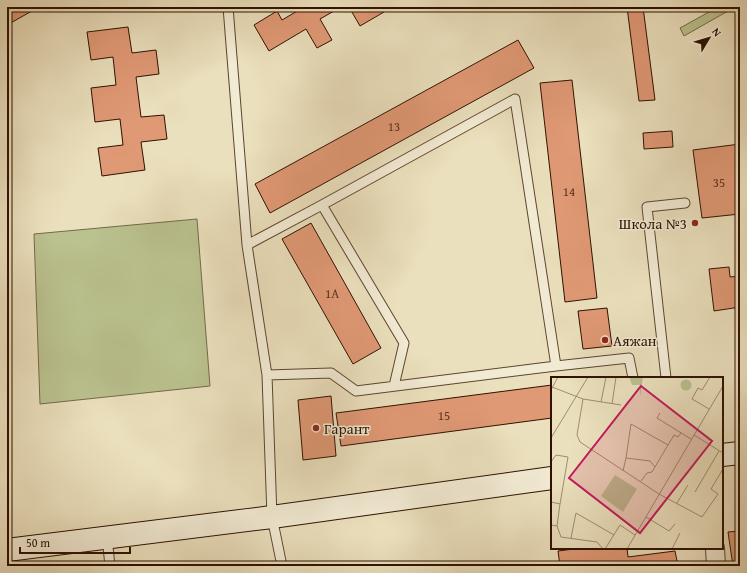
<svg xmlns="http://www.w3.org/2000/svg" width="747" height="573" font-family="'Gentium Book Plus',serif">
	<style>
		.green { fill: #bac28f; stroke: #746a48 }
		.building { fill: #e09975; stroke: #2e1100 }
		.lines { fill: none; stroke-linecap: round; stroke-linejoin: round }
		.lane-casing { stroke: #5d452f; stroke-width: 11 }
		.street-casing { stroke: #5d452f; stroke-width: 20 }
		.secondary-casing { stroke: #2e1100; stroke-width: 24 }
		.lane { stroke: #f2ebd4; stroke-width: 9 }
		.street { stroke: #f2ebd4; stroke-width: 18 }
		.secondary { stroke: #f2ebd4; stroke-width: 22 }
		.poi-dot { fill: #8f2418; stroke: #f2ebd4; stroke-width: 1.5 }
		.labels { text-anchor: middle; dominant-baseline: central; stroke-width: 3; stroke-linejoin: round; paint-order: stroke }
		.number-label { font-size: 13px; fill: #5a331d }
		.poi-label { font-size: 15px; fill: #2e1100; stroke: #f2ebd4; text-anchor: start }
		.inset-road { fill: none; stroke: #9f8d71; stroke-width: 1 }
		.view { fill: #c2185b; fill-opacity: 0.15; stroke: #c2185b; stroke-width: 2 }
		.inset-edge { fill: none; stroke: #2e1100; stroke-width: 2 }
	</style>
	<rect width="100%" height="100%" fill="#ebe0bd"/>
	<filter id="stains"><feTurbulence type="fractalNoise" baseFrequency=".005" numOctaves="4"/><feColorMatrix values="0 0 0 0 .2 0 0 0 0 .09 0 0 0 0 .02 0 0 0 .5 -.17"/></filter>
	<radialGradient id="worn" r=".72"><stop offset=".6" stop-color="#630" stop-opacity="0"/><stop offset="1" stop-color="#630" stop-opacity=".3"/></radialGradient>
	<path class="green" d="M 718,7 L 735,7 L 684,36 L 680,28 Z
		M 197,219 L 210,386 L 40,404 L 34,234 Z"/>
	<path class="building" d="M 7,7 L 39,7 L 7,25 Z
		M 304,7 L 341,7 L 320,19 L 332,40 L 317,48 L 306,29 L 269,51 L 254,25 L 277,11 L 282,20 Z
		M 349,7 L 381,7 L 384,12 L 360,26 Z
		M 627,7 L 643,7 L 655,100 L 639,101 Z
		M 128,27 L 132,53 L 156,50 L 159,74 L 136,77 L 141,117 L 164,115 L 167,139 L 141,142 L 145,170 L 102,176 L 98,148 L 123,145 L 120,119 L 95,122 L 91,88 L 116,85 L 113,57 L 91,60 L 87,32 Z
		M 518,40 L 534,68 L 270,213 L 255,184 Z
		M 572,80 L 597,298 L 565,302 L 540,83 Z
		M 672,131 L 673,147 L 644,149 L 643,133 Z
		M 740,144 L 740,214 L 702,218 L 693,150 Z
		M 311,223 L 381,348 L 353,364 L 282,239 Z
		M 729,267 L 730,277 L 740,276 L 740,307 L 714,311 L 709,269 Z
		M 607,308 L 612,346 L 583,349 L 578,311 Z
		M 552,385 L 552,418 L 341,446 L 336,413 Z
		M 331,396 L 336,456 L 303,460 L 298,400 Z
		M 740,531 L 740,566 L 733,566 L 728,532 Z
		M 582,548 L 627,548 L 628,557 L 675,551 L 678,566 L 560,566 L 558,551 Z"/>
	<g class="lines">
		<g class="lane-casing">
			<path id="lane" d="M 228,7 L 247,245 L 267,375 L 272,517 L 282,566
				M 247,245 L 322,205 L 404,343 L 394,386
				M 556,366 L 629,358 L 633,378
				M 267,375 L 331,373 L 356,391 L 556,366 L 515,99 L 322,205
				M 666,378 L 647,207 L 685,203
				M 107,537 L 110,566"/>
		</g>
		<g class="street-casing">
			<path id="street" d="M 715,548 L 716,566"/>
		</g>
		<g class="secondary-casing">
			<path id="secondary" d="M 722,455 L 740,453
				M 7,550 L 272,517 L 552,478"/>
		</g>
		<use href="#lane" class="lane"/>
		<use href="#street" class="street"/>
		<use href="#secondary" class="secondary"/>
	</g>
	<g class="poi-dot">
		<circle cx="695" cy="223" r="4"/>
		<circle cx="605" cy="340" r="4"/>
		<circle cx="316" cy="428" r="4"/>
	</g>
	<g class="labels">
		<g class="number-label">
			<text x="394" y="126">13</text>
			<text x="719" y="182">35</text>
			<text x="569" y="191">14</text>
			<text x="332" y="293">1А</text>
			<text x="444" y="415">15</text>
		</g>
		<g class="poi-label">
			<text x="687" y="223" text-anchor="end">Школа №3</text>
			<text x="613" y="340">Аяжан</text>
			<text x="324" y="428">Гарант</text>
		</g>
	</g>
	<g transform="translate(551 377)">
		<rect width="172" height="172" fill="#ebe0bd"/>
		<path d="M 78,0 L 92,0 L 89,20 L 89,8 L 81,8 ZM129.5 8a5.5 5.5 0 1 1 11 0a5.5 5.5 0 1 1-11 0ZM 64,98 L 86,112 L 72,135 L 50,119 Z" fill="#bac28f"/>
		<path class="inset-road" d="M 1,10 L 32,22 L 70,28M 0,13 L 7,0M 32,22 L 26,58 L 29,65 L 108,117 L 151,140 L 167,117 L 160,112 L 172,92M 50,25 L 55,0M 61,27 L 65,0M 158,32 L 141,22 L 147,11 L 151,13 L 159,0M 109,36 L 106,41 L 140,62M 143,58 L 172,76M 0,61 L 37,0M 117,68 L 123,58 L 127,60 L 130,56M 75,81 L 80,47 L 117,68 L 101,95 L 96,96 L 90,104M 0,85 L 5,78 L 17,80 L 9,127 L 0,125M 72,94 L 75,81 L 99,84 L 104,90M 144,115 L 168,74M 126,126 L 137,108M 95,140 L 118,154 L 124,147M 0,148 L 6,149 L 9,127M 6,149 L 10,160 L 46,165 L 52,172M 20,161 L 25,136 L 63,158M 54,172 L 69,148 L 84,158M 76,172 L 172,9M 121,172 L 129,156"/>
		<path class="view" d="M 90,9 L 161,64 L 89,156 L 18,101 Z"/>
		<rect width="172" height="172" class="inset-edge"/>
	</g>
	<rect width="747" height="573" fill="none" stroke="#ebe0bd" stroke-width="24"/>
	<rect x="8" y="8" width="731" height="557" fill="none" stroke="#2e1100" stroke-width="2"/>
	<rect x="12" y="12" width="723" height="549" fill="none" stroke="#2e1100"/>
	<g transform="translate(709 38) rotate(52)" stroke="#f2ebd4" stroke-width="3" paint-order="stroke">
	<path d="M0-3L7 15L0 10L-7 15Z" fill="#2e1100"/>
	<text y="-6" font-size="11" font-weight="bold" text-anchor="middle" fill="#2e1100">N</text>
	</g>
	<path d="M20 547v6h110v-6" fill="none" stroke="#2e1100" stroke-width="2"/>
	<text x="26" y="547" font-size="12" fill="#2e1100" stroke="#f2ebd4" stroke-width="3" paint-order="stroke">50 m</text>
	<rect width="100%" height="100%" filter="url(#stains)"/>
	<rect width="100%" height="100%" fill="url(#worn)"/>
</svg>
